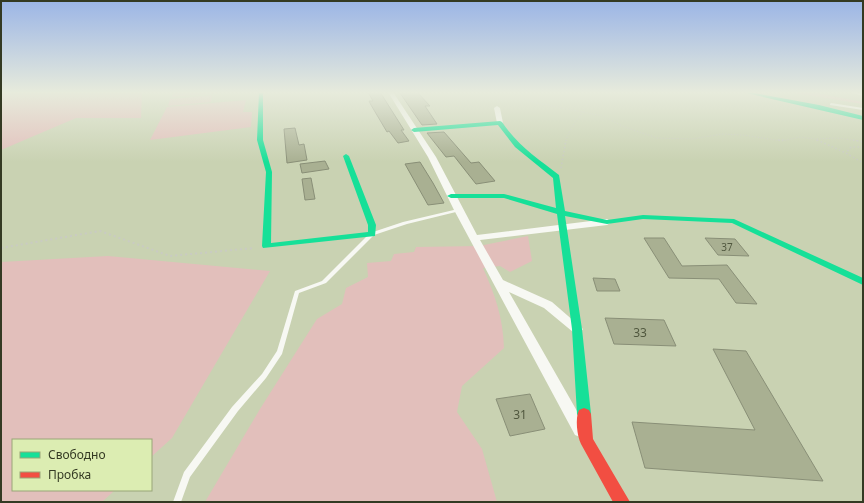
<svg xmlns="http://www.w3.org/2000/svg" width="864" height="503" font-family="'Noto Sans',sans-serif">
	<style>
		.green { fill: #e2bfbb }
		.building { fill: #a9b092; stroke: #898f77 }
		.lines { fill: none; stroke-linecap: round; stroke-linejoin: round }
		.path-far2 { stroke: #c9cbc2; stroke-width: 1; stroke-dasharray: 1 2; stroke-linecap: butt }
		.path-far1 { stroke: #c9cbc2; stroke-width: 1.5; stroke-dasharray: 1.5 2.5; stroke-linecap: butt }
		.path { stroke: #c9cbc2; stroke-width: 2; stroke-dasharray: 2 3; stroke-linecap: butt }
		.lane { fill: #f7f8f3; fill-rule: evenodd }
		.street { fill: #f7f8f3; fill-rule: evenodd }
		.fast { fill: #16e098; fill-rule: evenodd }
		.jam { fill: #f24e42; fill-rule: evenodd }
		.labels { text-anchor: middle; dominant-baseline: central; stroke-width: 3; stroke-linejoin: round; paint-order: stroke }
		.number-label { font-size: 10px; fill: #51583f }
		.near-number-label { font-size: 12px; fill: #51583f }
	</style>
	<rect width="100%" height="100%" fill="#c9d2b2"/>
	<path class="green" d="M 1,92 L 142,92 L 141,118 L 76,118 L 1,150 Z
		M 173,92 L 228,92 L 172,97 Z
		M 788,92 L 811,92 L 863,102 L 863,104 Z
		M 212,95 L 211,102 L 168,106 L 170,99 Z
		M 246,100 L 243,112 L 252,112 L 251,127 L 150,140 L 167,107 Z
		M 528,236 L 532,261 L 510,272 L 500,266 L 483,268 C 495,295 503,317 504,348 L 462,386 L 457,412 L 482,449 L 497,502 L 205,502 L 260,409 L 317,319 L 342,304 L 346,288 L 368,277 L 367,263 L 391,261 L 394,254 L 414,252 L 416,247 L 479,246 Z
		M 108,256 L 270,271 L 172,438 L 151,457 L 151,440 L 13,440 L 13,490 L 115,490 L 102,502 L 1,502 L 1,262 Z"/>
	<path class="building" d="M 368,92 L 380,92 L 404,130 L 401,130 L 409,141 L 398,143 L 389,131 L 387,132 L 371,105 L 369,101 L 373,101 Z
		M 417,92 L 430,106 L 425,106 L 437,124 L 422,125 L 400,93 Z
		M 295,128 L 299,145 L 304,144 L 307,160 L 287,163 L 284,129 Z
		M 444,132 L 471,163 L 479,162 L 495,181 L 476,184 L 454,156 L 446,157 L 427,133 Z
		M 325,161 L 329,169 L 302,173 L 300,164 Z
		M 420,162 L 433,183 L 444,203 L 428,205 L 405,164 Z
		M 311,178 L 315,199 L 305,200 L 302,179 Z
		M 644,238 L 664,238 L 682,266 L 727,265 L 757,304 L 736,303 L 719,279 L 669,278 Z
		M 705,238 L 735,239 L 749,256 L 718,255 Z
		M 593,278 L 615,279 L 620,291 L 597,291 Z
		M 605,318 L 664,320 L 676,346 L 614,344 Z
		M 713,349 L 746,351 L 823,481 L 645,468 L 632,422 L 755,430 Z
		M 530,394 L 545,429 L 510,436 L 496,399 Z"/>
	<g class="lines">
		<path class="path-far2" d="M 498,92 L 501,93 L 498,103
			M 512,92 L 521,98 L 537,103 L 603,116 L 622,126 L 657,138 L 692,139 L 722,134 L 743,135 L 782,141 L 800,137 L 814,139 L 837,138 L 859,141
			M 824,92 L 846,97
			M 816,140 L 819,141
			M 566,141 C 570,123 589,111 591,92"/>
		<path class="path-far1" d="M 778,140 L 785,140
			M 817,140 L 846,153
			M 853,140 L 863,142
			M 863,147 L 851,147 L 846,153 L 863,163
			M 561,168 L 566,140"/>
		<path class="path" d="M 1,248 L 100,231 L 170,256 L 254,248"/>
		<path class="lane" d="M 850,92 L 852,92 L 863,94 L 863,96 Z
			M 831,103 L 863,108 L 863,110 L 830,105 L 830,104 Z
			M 458,209 L 460,210 L 460,211 L 407,224 L 374,235 L 326,283 L 299,293 L 282,354 L 266,378 L 238,411 L 190,477 L 181,502 L 173,502 L 184,472 L 232,407 L 262,374 L 277,351 L 295,291 L 322,281 L 370,233 L 403,222 Z"/>
		<path class="street" d="M 388,92 L 393,92 L 436,157 L 477,235 L 607,219 L 612,222 L 607,225 L 480,240 L 503,280 L 552,302 L 583,329 L 581,332 L 577,333 L 573,332 L 544,308 L 509,292 L 585,425 L 588,430 L 585,435 L 580,437 L 575,435 L 454,210 L 428,157 Z
			M 497,106 L 500,108 L 503,123 L 500,125 L 497,123 L 494,108 Z"/>
		<path class="fast" d="M 259,92 L 263,92 L 263,140 L 272,172 L 271,243 L 368,232 L 368,225 L 343,156 L 346,154 L 349,156 L 376,225 L 375,236 L 263,248 L 262,246 L 266,172 L 257,140 Z
			M 742,92 L 749,92 L 819,105 L 863,116 L 863,120 Z
			M 500,121 L 502,122 C 517,145 538,159 559,175 L 565,211 L 607,220 L 643,215 L 734,219 L 863,278 L 863,285 L 732,223 L 643,219 L 607,224 L 565,216 L 582,329 L 591,414 L 589,418 L 584,420 L 579,418 L 577,414 L 572,329 L 557,214 L 504,198 L 451,198 L 447,196 L 451,194 L 504,194 L 556,208 L 553,178 L 515,147 L 498,125 L 414,132 L 411,130 L 414,128 Z"/>
		<path class="jam" d="M 584,408 L 589,410 L 591,414 L 593,439 L 630,502 L 613,502 L 581,444 C 577,436 575,418 579,410 Z"/>
	</g>
	<linearGradient id="sky" x2="0" y2="1"><stop stop-color="#9bb5e6"/><stop offset="0.57" stop-color="#e7ebdc"/><stop offset="1" stop-color="#e7ebdc" stop-opacity="0"/></linearGradient>
	<rect width="864" height="162" fill="url(#sky)"/>
	<g class="labels">
		<g class="number-label">
			<text x="727" y="247">37</text>
		</g>
		<g class="near-number-label">
			<text x="640" y="332">33</text>
			<text x="520" y="414">31</text>
		</g>
	</g>
	<rect width="864" height="503" fill="none" stroke="#343a23" stroke-width="4"/>
	<rect x="12" y="439" width="140" height="52" fill="#dcedb2" stroke="#99a579"/>
	<rect x="20" y="452" width="20" height="6" fill="#16e098" stroke="#99a579"/>
	<text x="48" y="459" font-size="12" fill="#343a23">Свободно</text>
	<rect x="20" y="472" width="20" height="6" fill="#f24e42" stroke="#99a579"/>
	<text x="48" y="479" font-size="12" fill="#343a23">Пробка</text>
</svg>
